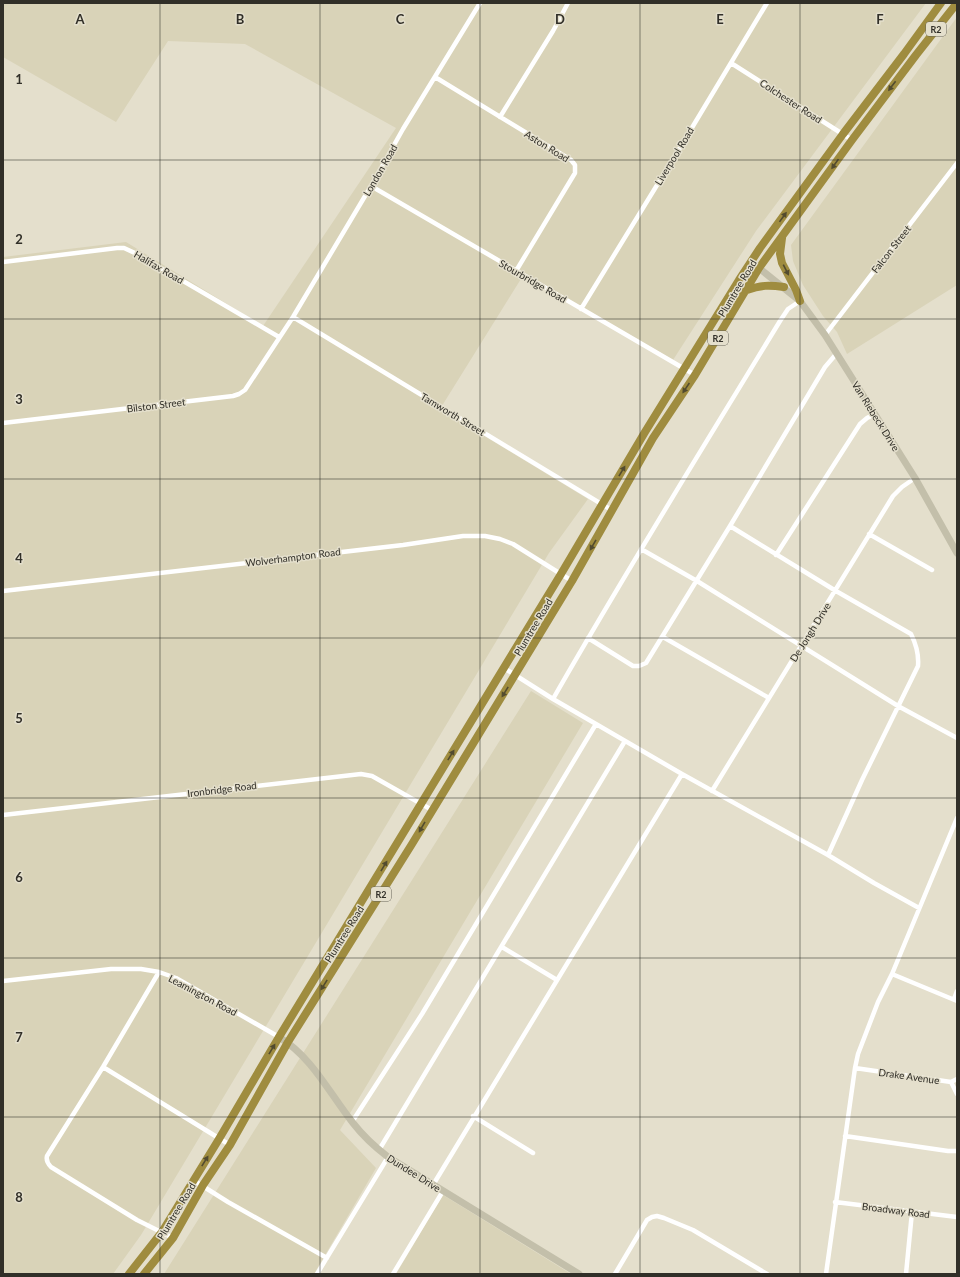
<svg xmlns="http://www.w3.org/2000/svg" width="960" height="1277" font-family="Lato,sans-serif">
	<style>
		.built { fill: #d9d3b8 }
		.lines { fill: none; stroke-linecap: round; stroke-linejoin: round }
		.street { stroke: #fff; stroke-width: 4.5 }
		.secondary { stroke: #c3bfaa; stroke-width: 7 }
		.highway { stroke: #9f8c3f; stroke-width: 8 }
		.oneway { fill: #524b2f }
		.grid { fill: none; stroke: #312f28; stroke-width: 1; stroke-opacity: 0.55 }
		.labels { text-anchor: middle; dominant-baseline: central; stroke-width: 3; stroke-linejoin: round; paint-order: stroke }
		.shield { fill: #e4dfcc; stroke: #676459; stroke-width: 1 }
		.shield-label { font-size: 9px; font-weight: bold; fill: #312f28 }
		.street-label { font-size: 10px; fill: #312f28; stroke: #e4dfcc }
		.grid-label { font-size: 13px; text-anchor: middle; font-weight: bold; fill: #312f28; stroke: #e4dfcc; stroke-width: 3; stroke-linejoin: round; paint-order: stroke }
	</style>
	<rect width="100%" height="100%" fill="#e4dfcc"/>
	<path class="built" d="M 3,3 L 926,3 L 756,231 L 673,360 L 524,274 L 440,409 L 588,499 L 549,553 L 141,1235 L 113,1274 L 3,1274 L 3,257 L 126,242 L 263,326 L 396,128 L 245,44 L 168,41 L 116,122 L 3,57 Z
		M 957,17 L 957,285 L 847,354 L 837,332 L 823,316 L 803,285 L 793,261 L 791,245 Z
		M 531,691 L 583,723 L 340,1130 L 376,1168 L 314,1274 L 164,1274 Z
		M 443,1195 L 571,1274 L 396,1274 Z"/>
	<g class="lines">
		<path class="street" d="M 731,63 L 852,140
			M 435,77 L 571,160 L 575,165 L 575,173 L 516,271
			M 500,117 L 553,31 L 568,3
			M 371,186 L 695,375
			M 3,262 L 117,248 L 124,248 L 137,254 L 279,337
			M 581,309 L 681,146 L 767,3
			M 293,317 L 613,511
			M 825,335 L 957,163
			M 3,423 L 233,396 L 239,394 L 245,390 L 293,317 L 371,186 L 403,129 L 480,3
			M 730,526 L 836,591 L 911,634 C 916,644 919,654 918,666 L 862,780 L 828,855
			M 869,534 L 932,570
			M 641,549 L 697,581 L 898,706 L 957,738
			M 776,555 L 860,424 L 867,418 L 875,414
			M 3,591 L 403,545 L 463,536 L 485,536 L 500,539 L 513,544 L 572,581
			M 663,637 L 769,698
			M 588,638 L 633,666 L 639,666 L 646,663 L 730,526 L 825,367 L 837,353
			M 504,668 L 553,699 L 682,774 L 828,855 L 874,883 L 919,908
			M 553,699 C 626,571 704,446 780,321 L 788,309 L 800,301
			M 712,791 L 893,496 L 902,487 L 915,478
			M 3,815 L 361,774 L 372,776 L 432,810
			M 502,947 L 557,980
			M 159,972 L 103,1067 L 47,1156 C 46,1160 48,1164 51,1167 L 137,1220 L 173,1238
			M 892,974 L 957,1001
			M 3,981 L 111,969 L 141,969 L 159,972 L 176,978 L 279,1037
			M 954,999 L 957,991
			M 103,1067 L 230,1145
			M 855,1068 L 951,1082 L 957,1094
			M 951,1082 L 957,1079
			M 473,1116 L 533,1153
			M 352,1122 L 422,1014 L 596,724
			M 845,1136 L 948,1151 L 957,1151
			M 379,1150 L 625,741
			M 193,1180 L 228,1202 L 327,1258
			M 433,1185 L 682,774
			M 835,1202 L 957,1217
			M 317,1274 L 388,1157
			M 393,1274 L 443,1191
			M 615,1274 L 647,1220 L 652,1217 L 657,1216 L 664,1218 L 693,1230 L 767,1274
			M 826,1274 L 855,1068 L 858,1054 L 878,1002 L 892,974 L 957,818
			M 906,1274 L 912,1212"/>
		<path class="secondary" d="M 759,268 L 800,301 L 825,335 L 915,478 L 957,553
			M 279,1037 C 313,1058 329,1093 353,1123 C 363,1136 375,1147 388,1157 L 579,1274"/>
		<path class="highway" d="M 782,238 L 780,254 L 782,263 L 796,290 L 800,301
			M 747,290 C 761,285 769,285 784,287
			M 129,1274 L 162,1232 L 219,1139 L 279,1037 L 561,574 L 645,432 L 739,280 L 760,248 L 843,134 L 904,54 L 941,3
			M 144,1274 L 173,1238 L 203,1185 L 230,1145 L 288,1042 L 412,844 L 572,581 L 653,438 L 695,375 L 759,268 L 852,140 L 916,55 L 957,3"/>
	</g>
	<defs><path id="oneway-solid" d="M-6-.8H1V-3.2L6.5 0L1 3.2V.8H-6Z"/></defs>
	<g class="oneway">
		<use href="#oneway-solid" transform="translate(892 86) rotate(127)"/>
		<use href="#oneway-solid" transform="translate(835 164) rotate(125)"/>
		<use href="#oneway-solid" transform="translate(783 217) rotate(-54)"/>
		<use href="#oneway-solid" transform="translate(786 270) rotate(63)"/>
		<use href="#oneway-solid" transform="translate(686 388) rotate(124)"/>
		<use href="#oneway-solid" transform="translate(622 471) rotate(-59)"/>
		<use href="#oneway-solid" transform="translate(593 545) rotate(120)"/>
		<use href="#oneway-solid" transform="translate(505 692) rotate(122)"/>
		<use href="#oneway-solid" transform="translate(451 755) rotate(-58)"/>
		<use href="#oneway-solid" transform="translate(422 827) rotate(120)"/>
		<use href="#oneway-solid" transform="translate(384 866) rotate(-59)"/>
		<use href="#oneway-solid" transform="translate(324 985) rotate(122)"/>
		<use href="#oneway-solid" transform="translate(272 1049) rotate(-59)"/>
		<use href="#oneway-solid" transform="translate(205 1161) rotate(-58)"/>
	</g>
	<path class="grid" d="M 160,3 L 160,1274M 320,3 L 320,1274M 480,3 L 480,1274M 640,3 L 640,1274M 800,3 L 800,1274M 3,160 L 957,160M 3,319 L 957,319M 3,479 L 957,479M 3,638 L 957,638M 3,798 L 957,798M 3,958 L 957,958M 3,1117 L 957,1117"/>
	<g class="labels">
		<g class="shield">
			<rect x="926" y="22" width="20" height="14" rx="3"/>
			<rect x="708" y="331" width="20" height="14" rx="3"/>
			<rect x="371" y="887" width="20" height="14" rx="3"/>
		</g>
		<g class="shield-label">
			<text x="936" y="29">R2</text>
			<text x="718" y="338">R2</text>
			<text x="381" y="894">R2</text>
		</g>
		<g class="street-label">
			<text transform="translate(791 101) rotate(33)">Colchester Road</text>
			<text transform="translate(547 146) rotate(32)">Aston Road</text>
			<text transform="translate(674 156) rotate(-59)">Liverpool Road</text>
			<text transform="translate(380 170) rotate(-60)">London Road</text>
			<text transform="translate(891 249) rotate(-52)">Falcon Street</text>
			<text transform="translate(159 267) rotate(30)">Halifax Road</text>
			<text transform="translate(533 281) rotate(30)">Stourbridge Road</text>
			<text transform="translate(737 288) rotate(-59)">Plumtree Road</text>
			<text transform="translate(156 405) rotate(-7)">Bilston Street</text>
			<text transform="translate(453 414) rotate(31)">Tamworth Street</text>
			<text transform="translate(876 416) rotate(58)">Van Riebeck Drive</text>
			<text transform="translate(293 557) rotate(-7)">Wolverhampton Road</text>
			<text transform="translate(533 627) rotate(-59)">Plumtree Road</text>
			<text transform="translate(810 632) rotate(-58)">De Jongh Drive</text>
			<text transform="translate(222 789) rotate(-7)">Ironbridge Road</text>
			<text transform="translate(344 934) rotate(-58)">Plumtree Road</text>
			<text transform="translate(203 995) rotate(28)">Leamington Road</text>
			<text transform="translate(909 1076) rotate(8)">Drake Avenue</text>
			<text transform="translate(414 1173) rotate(32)">Dundee Drive</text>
			<text transform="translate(896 1210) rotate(7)">Broadway Road</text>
			<text transform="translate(176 1211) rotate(-59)">Plumtree Road</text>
		</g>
	</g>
	<g class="grid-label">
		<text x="80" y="24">A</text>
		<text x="240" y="24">B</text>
		<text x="400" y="24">C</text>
		<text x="560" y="24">D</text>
		<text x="720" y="24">E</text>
		<text x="880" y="24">F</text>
		<text x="19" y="84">1</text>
		<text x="19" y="244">2</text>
		<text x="19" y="404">3</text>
		<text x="19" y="563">4</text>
		<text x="19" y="723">5</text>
		<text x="19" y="882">6</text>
		<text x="19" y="1042">7</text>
		<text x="19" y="1202">8</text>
	</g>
	<rect width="960" height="1277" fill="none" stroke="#312f28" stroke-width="8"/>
</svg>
